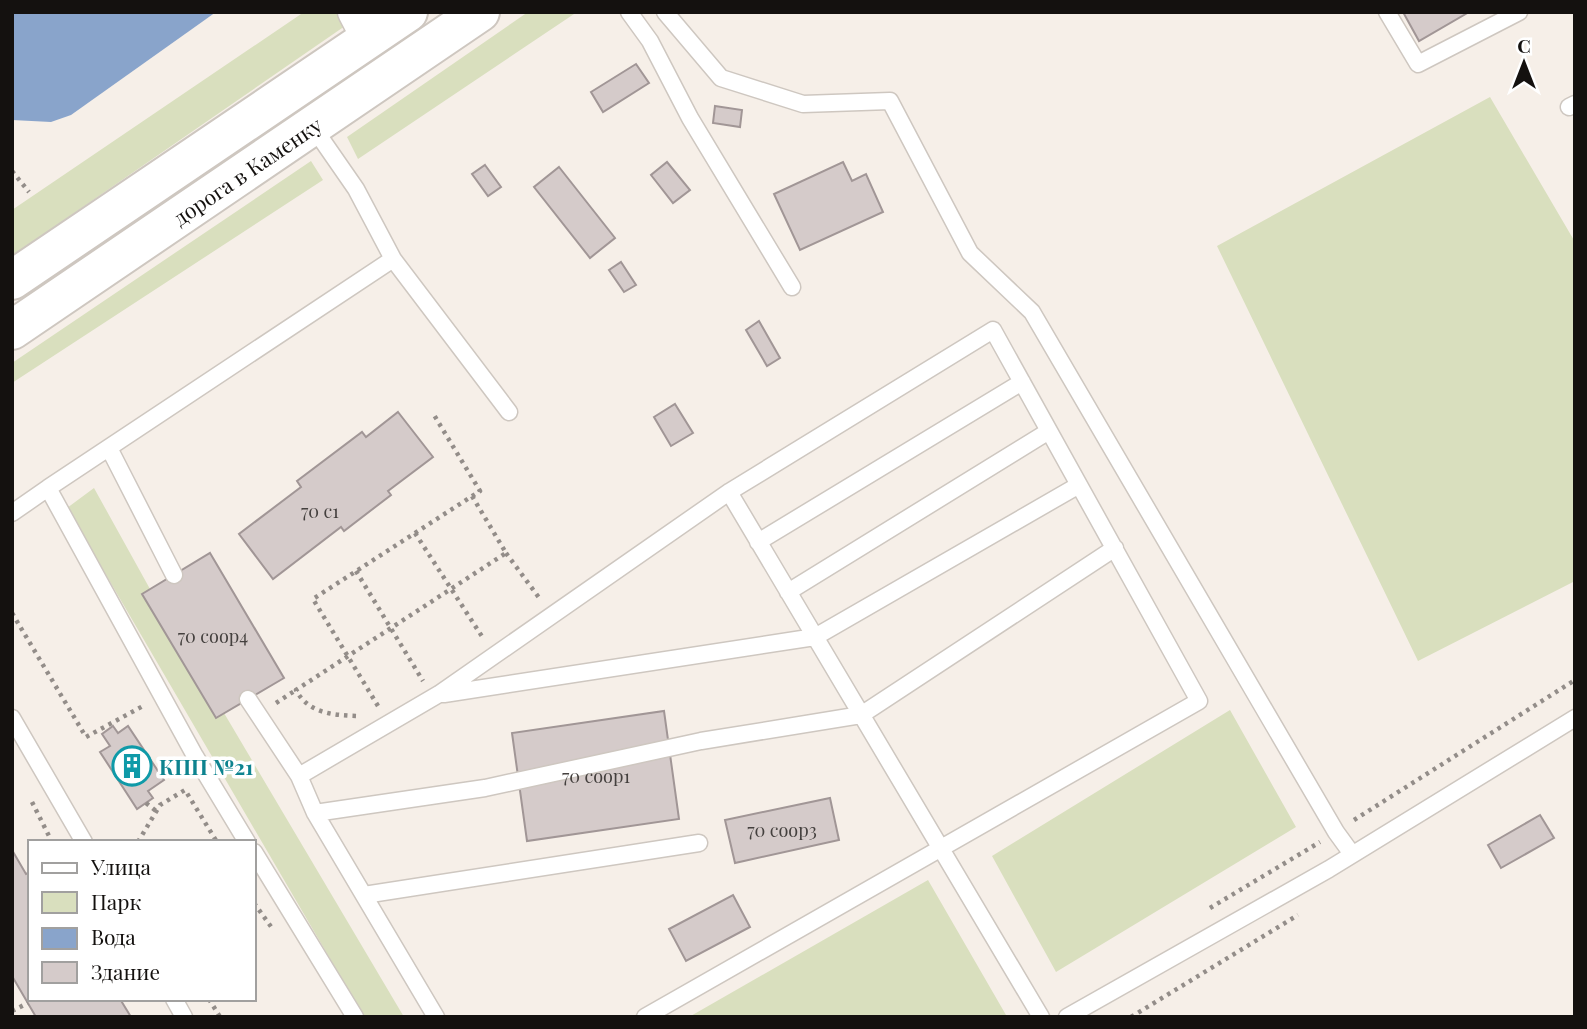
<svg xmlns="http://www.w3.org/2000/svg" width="1587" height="1029" font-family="'Playfair Display',serif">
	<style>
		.green { fill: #d9dfbe }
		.water { fill: #89a4cb }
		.building { fill: #d5cbca; stroke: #a19696; stroke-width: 2 }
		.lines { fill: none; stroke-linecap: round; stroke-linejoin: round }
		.service-casing { stroke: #cec7c0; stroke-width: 19 }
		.minor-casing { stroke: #cec7c0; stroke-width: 35 }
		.secondary-casing { stroke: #cec7c0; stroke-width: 42 }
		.path { stroke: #938d89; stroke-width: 4.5; stroke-dasharray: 3.5 5; stroke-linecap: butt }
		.service { stroke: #fff; stroke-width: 16 }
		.minor { stroke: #fff; stroke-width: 32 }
		.secondary { stroke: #fff; stroke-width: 38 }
		.labels { text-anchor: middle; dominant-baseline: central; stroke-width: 7; stroke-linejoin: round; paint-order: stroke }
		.number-label { font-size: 18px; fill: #44403e }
		.street-label { font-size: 21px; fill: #14110f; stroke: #fff }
		.culture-label { font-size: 21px; font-weight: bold; fill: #0d838f; stroke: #fff; text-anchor: start }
	</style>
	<rect width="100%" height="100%" fill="#f6efe8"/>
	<path class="green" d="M 304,12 L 338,12 L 345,26 L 12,256 L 12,210 Z
		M 528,12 L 577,12 L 358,159 L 347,137 Z
		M 1490,97 L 1575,242 L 1575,581 L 1418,661 L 1217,246 Z
		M 311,161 L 323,180 L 12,383 L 12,363 Z
		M 94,488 L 150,589 L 143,594 L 216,718 L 224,713 L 404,1017 L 364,1017 L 67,508 Z
		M 1230,710 L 1296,827 L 1056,972 L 992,856 Z
		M 928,880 L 1006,1015 L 689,1017 Z"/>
	<path class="water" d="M 12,12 L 216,12 L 71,115 L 51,122 L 12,120 Z"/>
	<path class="building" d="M 1403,12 L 1469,12 L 1419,41 Z
		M 636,64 L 649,83 L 603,112 L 591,92 Z
		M 715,106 L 742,110 L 740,127 L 713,123 Z
		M 667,162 L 690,190 L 673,203 L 651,175 Z
		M 843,162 L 852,181 L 866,174 L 883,212 L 800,250 L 774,194 Z
		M 485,165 L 501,187 L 488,196 L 472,174 Z
		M 559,167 L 615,238 L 590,258 L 534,187 Z
		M 621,262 L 636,285 L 624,292 L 609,270 Z
		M 759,321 L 780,358 L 767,366 L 746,330 Z
		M 675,404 L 693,433 L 671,446 L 654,417 Z
		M 398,412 L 433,457 L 388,491 L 391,495 L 344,531 L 341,527 L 273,579 L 239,534 L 301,487 L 297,481 L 362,432 L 366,437 Z
		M 210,553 L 284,678 L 216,718 L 142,594 Z
		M 664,711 L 679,819 L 527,841 L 512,733 Z
		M 113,726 L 118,733 L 128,726 L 164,780 L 148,791 L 153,798 L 137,809 L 100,752 L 110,746 L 102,734 Z
		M 830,798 L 839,840 L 735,863 L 725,820 Z
		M 1540,815 L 1554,838 L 1501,868 L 1488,845 Z
		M 12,850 L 26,874 L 30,872 L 30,999 L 120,999 L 131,1017 L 36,1017 L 12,976 Z
		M 733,895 L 750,927 L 686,961 L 669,929 Z"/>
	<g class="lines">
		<g class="service-casing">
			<path id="service" d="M 629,12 L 650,41 L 690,118 L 792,287
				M 665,12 L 721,78 L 803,104 L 890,101 L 970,253 L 1032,312 L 1336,832 L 1352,854
				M 1387,12 L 1418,64 L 1519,12
				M 1569,107 L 1575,104
				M 313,127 L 356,189 L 393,259 L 509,412
				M 109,448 L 174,575
				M 48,488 L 393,259
				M 729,492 L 1041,1017
				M 12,513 L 48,488 L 195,756 L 247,842
				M 758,542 L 1022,382
				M 788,592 L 1049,431
				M 444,694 L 815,637 L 1079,485
				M 248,699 L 299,776 L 315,813 L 436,1017
				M 12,718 L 84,842
				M 299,776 L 439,694 L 729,492 L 993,330 L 1199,701 L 645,1017
				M 315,813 L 485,788 L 701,741 L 861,715 L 1115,548
				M 254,852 L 355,1017
				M 364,895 L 699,843
				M 174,999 L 184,1017
				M 1067,1017 L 1329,869 L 1575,718"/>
		</g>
		<g class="minor-casing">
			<path id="minor" d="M 354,12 L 368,39"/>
		</g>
		<g class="secondary-casing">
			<g id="secondary">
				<path d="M 12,280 L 408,12"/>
				<path id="s1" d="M 12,330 L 480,12"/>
			</g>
		</g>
		<path class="path" d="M 12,171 L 29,192
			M 415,533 L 483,638
			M 506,553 L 540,599
			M 356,571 L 423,681
			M 12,613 L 86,737 L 143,706
			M 276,703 L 296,690
			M 378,706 L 313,599 L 480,491 L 434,415
			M 356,716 C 332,715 308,713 296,690 L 506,553 L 472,496
			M 32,802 L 52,842
			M 146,803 L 156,811
			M 1354,820 L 1575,680
			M 138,842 L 160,805 L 185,790 L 217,842
			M 254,903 L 272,928
			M 1210,908 L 1320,842
			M 209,999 L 220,1017
			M 12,1011 L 28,1003
			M 1131,1017 L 1298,915"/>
		<use href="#service" class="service"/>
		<use href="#minor" class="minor"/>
		<use href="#secondary" class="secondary"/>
	</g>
	<defs>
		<g id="building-ring" transform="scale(2.0125)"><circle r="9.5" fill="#fff" stroke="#0f9aa8" stroke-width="1.5"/><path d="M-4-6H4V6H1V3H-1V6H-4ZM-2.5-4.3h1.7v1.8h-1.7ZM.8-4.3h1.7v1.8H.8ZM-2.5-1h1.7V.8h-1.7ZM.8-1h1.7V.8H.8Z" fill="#0f9aa8"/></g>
	</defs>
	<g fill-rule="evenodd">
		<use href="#building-ring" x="132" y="766"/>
	</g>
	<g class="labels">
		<g class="number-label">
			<text x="320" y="511">70 с1</text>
			<text x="213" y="636">70 соор4</text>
			<text x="596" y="776">70 соор1</text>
			<text x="782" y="830">70 соор3</text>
		</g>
		<g class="street-label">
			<text stroke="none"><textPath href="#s1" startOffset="284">дорога в Каменку</textPath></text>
		</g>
		<g class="culture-label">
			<text x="159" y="766">КПП №21</text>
		</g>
	</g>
	<rect width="1587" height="1029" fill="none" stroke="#14110f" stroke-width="28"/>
	<rect x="28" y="840" width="228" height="161" fill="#ffffff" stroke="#a1a09f" stroke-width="2"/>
	<rect x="42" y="863" width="35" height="10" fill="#ffffff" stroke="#a1a09f" stroke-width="2"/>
	<text x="91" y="875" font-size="21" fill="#14110f">Улица</text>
	<rect x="42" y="892" width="35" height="21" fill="#d9dfbe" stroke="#a1a09f" stroke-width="2"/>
	<text x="91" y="910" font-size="21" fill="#14110f">Парк</text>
	<rect x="42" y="928" width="35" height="21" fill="#89a4cb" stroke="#a1a09f" stroke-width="2"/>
	<text x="91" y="945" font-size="21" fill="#14110f">Вода</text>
	<rect x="42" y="962" width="35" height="21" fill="#d5cbca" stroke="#a1a09f" stroke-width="2"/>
	<text x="91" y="980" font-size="21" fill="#14110f">Здание</text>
	<g transform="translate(1524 63)" stroke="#ffffff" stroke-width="5" paint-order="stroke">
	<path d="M0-5L12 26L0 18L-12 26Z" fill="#14110f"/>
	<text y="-10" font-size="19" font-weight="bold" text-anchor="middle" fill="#14110f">С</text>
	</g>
</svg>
